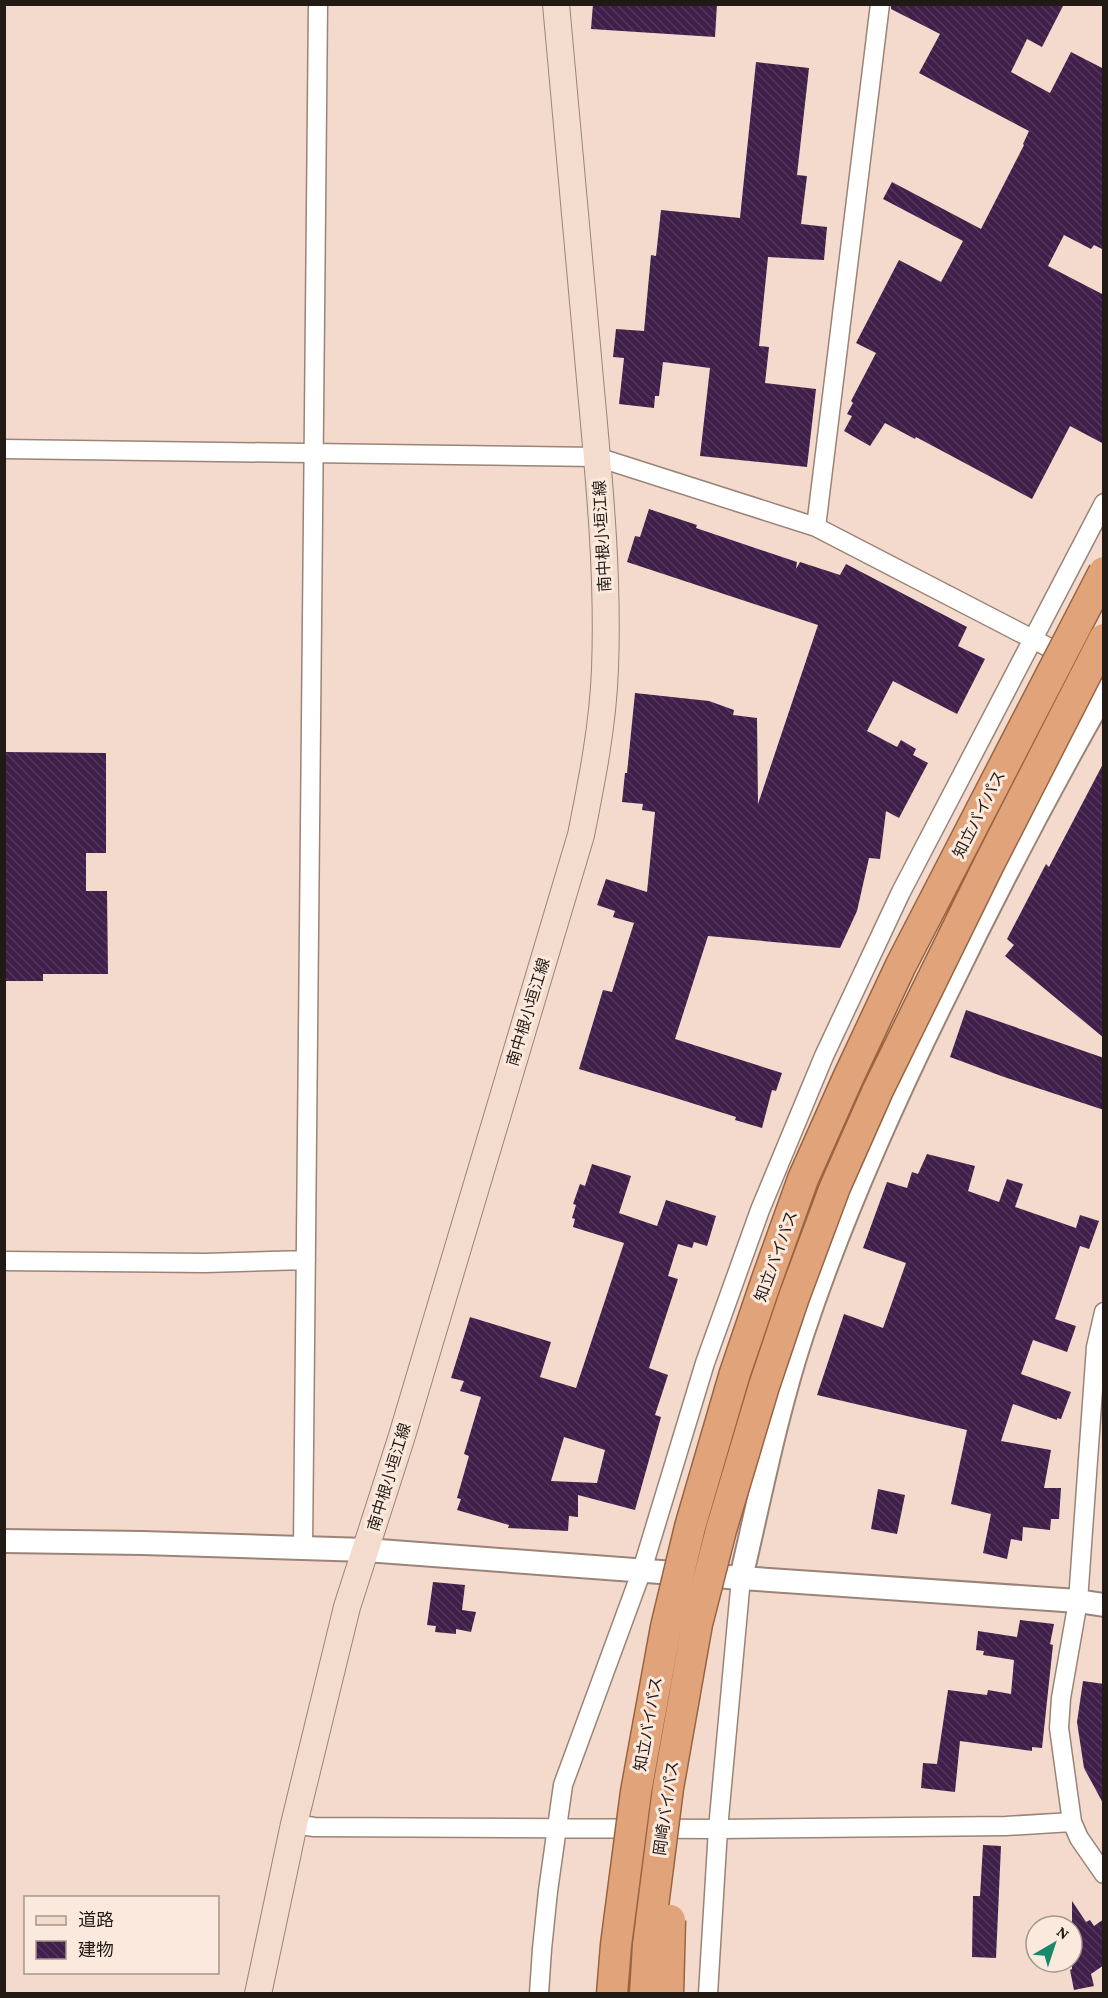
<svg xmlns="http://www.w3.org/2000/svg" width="1108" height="1998" font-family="'Crimson Pro','Noto Sans JP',serif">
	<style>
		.building { fill: url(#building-back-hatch); fill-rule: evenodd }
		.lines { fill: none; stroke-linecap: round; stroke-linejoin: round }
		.minor-casing { stroke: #9a8477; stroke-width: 21 }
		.tertiary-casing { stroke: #9a8477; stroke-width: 26 }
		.secondary-casing { stroke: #9a8477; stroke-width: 28 }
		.minor { stroke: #fff; stroke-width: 18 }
		.tertiary { stroke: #fff; stroke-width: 22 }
		.secondary { stroke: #f3dccd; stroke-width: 26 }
		.trunk-bridge-casing { stroke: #986441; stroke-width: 33; stroke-linecap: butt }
		.trunk-bridge { stroke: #e0a37a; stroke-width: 30 }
		.labels { text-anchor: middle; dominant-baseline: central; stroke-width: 6; stroke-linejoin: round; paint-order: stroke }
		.street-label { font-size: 16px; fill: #221a15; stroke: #fce9dd }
	</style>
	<defs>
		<pattern id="building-back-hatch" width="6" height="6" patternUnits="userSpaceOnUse" patternTransform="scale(1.5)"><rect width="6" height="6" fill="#40204a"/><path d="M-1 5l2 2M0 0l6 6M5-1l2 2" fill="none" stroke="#53375b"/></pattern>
	</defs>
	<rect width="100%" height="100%" fill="#f3dacc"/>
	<path class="building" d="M 593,4 L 717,4 L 715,37 L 591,29 Z
		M 891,4 L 1064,4 L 1042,47 L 1027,39 L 1011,72 L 1050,93 L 1071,52 L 1104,69 L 1104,250 L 1094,245 L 1091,249 L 1064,235 L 1048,266 L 1104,295 L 1104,444 L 1070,426 L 1032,499 L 916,437 L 915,439 L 885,423 L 870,446 L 844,431 L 852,416 L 847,414 L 853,403 L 851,401 L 876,353 L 856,343 L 899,260 L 941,282 L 963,241 L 883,199 L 892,182 L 981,229 L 1024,145 L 1023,144 L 1029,131 L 919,73 L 940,34 L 891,9 Z
		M 756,62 L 809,68 L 797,175 L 807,176 L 801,224 L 827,227 L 824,260 L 768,257 L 759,346 L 769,347 L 765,383 L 816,389 L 807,467 L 700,456 L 710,368 L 663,362 L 659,396 L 655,396 L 654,408 L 619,404 L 624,358 L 613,357 L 616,329 L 644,331 L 651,255 L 656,256 L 661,210 L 740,218 Z
		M 649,509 L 697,525 L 696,528 L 797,562 L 796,569 L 800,562 L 840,575 L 846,564 L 967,627 L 958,646 L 985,659 L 957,714 L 893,681 L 867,731 L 897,747 L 901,740 L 916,749 L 913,755 L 928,763 L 899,818 L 886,811 L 880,859 L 869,858 L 857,911 L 840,948 L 708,936 L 675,1039 L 782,1073 L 776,1091 L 772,1090 L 762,1128 L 735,1120 L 736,1117 L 666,1095 L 579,1069 L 603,990 L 612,992 L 634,923 L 613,917 L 615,911 L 597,905 L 606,879 L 647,892 L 655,812 L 642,810 L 643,804 L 622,802 L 625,773 L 627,773 L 635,693 L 709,701 L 734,710 L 733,715 L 757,718 L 758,804 L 818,625 L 627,562 L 635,536 L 640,537 Z
		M 5,752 L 106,753 L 106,853 L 86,853 L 86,891 L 107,891 L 108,974 L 43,974 L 43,981 L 5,981 Z
		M 1104,762 L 1104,1038 L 1005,956 L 1014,945 L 1007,939 L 1046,864 L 1049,867 Z
		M 966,1010 L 1104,1058 L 1104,1110 L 1004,1077 L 950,1057 Z
		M 927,1154 L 975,1166 L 968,1191 L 999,1202 L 1007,1179 L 1023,1184 L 1015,1207 L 1076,1228 L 1080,1215 L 1099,1221 L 1089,1249 L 1080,1246 L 1055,1319 L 1076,1326 L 1067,1352 L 1033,1340 L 1021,1374 L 1071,1392 L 1061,1419 L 1057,1418 L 1057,1420 L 1013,1404 L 1001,1441 L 1051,1450 L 1044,1488 L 1061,1488 L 1059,1519 L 1051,1519 L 1050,1530 L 1023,1527 L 1022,1541 L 1011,1539 L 1007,1559 L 983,1553 L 991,1514 L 951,1504 L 967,1430 L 817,1395 L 844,1314 L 883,1328 L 906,1263 L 863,1248 L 887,1182 L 907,1188 L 912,1172 L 918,1174 Z
		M 592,1164 L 631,1176 L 619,1213 L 657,1226 L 666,1200 L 716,1216 L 707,1246 L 694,1242 L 692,1248 L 678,1244 L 668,1276 L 678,1279 L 649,1368 L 668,1375 L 655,1415 L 661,1417 L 635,1510 L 578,1495 L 578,1517 L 569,1516 L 568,1531 L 508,1528 L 509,1525 L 457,1510 L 461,1499 L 457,1498 L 469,1456 L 464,1454 L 481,1397 L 460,1391 L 464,1381 L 451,1378 L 470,1317 L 551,1342 L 540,1377 L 576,1388 L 624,1243 L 573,1227 L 575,1219 L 572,1218 L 576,1205 L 573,1204 L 580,1184 L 585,1186 ZM 564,1437 L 605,1450 L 597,1483 L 551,1481 Z
		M 878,1489 L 905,1495 L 897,1534 L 871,1529 Z
		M 433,1582 L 465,1585 L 462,1610 L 476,1612 L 471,1632 L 456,1629 L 456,1634 L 435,1632 L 436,1626 L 427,1625 Z
		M 1020,1620 L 1054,1624 L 1050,1644 L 1053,1645 L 1042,1748 L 1032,1747 L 1032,1751 L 960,1741 L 955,1792 L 921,1788 L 923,1763 L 937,1764 L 948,1690 L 987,1695 L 988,1690 L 1011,1694 L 1014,1660 L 983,1655 L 984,1651 L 976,1650 L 978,1631 L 1017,1637 Z
		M 1083,1681 L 1104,1684 L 1104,1805 L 1084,1768 L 1077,1722 Z
		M 983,1845 L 1001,1846 L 996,1958 L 972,1957 L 973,1896 L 980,1896 Z
		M 1072,1901 L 1086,1922 L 1090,1920 L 1094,1926 L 1104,1919 L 1104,1965 L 1091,1974 L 1094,1986 L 1074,1990 L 1070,1970 L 1072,1969 Z"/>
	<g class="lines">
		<g class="minor-casing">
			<path id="minor" d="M 4,449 L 597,457 L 816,527 L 1104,676
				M 816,527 L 880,4
				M 4,1261 L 205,1263 L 306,1260
				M 1104,1312 L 1096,1347 L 1078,1601 L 1061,1698 L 1059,1728 L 1072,1822 L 1079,1838 L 1104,1874
				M 303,1548 L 318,4
				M 294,1824 L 314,1827 L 718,1829 L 1006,1826 L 1072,1822
				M 539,1994 L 542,1949 L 548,1891 L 563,1785 L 642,1570 L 705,1363 L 760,1210 L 824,1056 L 901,892 L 1104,503
				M 708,1994 L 718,1829 L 741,1578"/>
		</g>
		<g class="tertiary-casing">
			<path id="tertiary" d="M 4,1541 L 142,1543 L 366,1550 L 741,1578 L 1078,1601 L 1104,1605
				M 741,1578 C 760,1497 776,1414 802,1335 C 841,1217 892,1103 947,992 C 996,891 1048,791 1104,693"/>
		</g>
		<g class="secondary-casing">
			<path id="secondary" d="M 258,1994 L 294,1824 L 347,1607 L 401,1439 L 581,835 C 592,780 603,725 605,669 C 609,565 597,460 588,357 C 577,239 567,122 556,4"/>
		</g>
		<use href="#minor" class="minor"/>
		<use href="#tertiary" class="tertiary"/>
		<use href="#secondary" class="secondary"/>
		<g class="trunk-bridge-casing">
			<path id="trunk-bridge" d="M 612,1994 L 616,1945 L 636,1792 L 666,1627 L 690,1527 L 735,1373 L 766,1282 L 803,1179 L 848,1078 L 901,965 L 1104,572
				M 645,1994 L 648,1945 L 668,1788 L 697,1624 L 721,1530 L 764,1386 L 794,1297 L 835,1187 L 878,1090 L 988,866 L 1104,639
				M 668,1994 L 670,1920"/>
		</g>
		<use href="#trunk-bridge" class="trunk-bridge"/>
	</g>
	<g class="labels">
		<g class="street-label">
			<text transform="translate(602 536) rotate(-93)">南中根小垣江線</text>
			<text transform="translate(979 814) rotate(-63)">知立バイパス</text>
			<text transform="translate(528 1012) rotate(-73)">南中根小垣江線</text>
			<text transform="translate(776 1256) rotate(-70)">知立バイパス</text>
			<text transform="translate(389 1477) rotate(-73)">南中根小垣江線</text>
			<text transform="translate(648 1724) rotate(-80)">知立バイパス</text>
			<text transform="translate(666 1808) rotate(-82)">岡崎バイパス</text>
		</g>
	</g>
	<rect width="1108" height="1998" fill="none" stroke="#221a15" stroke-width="12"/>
	<rect x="24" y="1896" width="195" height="78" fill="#fce9dd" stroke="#a5968d" stroke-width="1.5"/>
	<rect x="36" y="1916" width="30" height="9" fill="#f3dccd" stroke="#a5968d" stroke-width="1.5"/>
	<text x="78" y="1926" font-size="18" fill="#221a15">道路</text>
	<rect x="36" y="1941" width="30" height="18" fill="url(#building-back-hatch)" stroke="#a5968d" stroke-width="1.5"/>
	<text x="78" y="1956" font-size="18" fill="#221a15">建物</text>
	<g transform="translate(1054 1944) rotate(39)"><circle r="28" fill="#fce9dd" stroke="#a5968d" stroke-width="1.5"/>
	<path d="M0-4.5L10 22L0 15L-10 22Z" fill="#168a6b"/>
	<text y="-9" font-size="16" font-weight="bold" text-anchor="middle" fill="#221a15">N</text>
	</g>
</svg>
